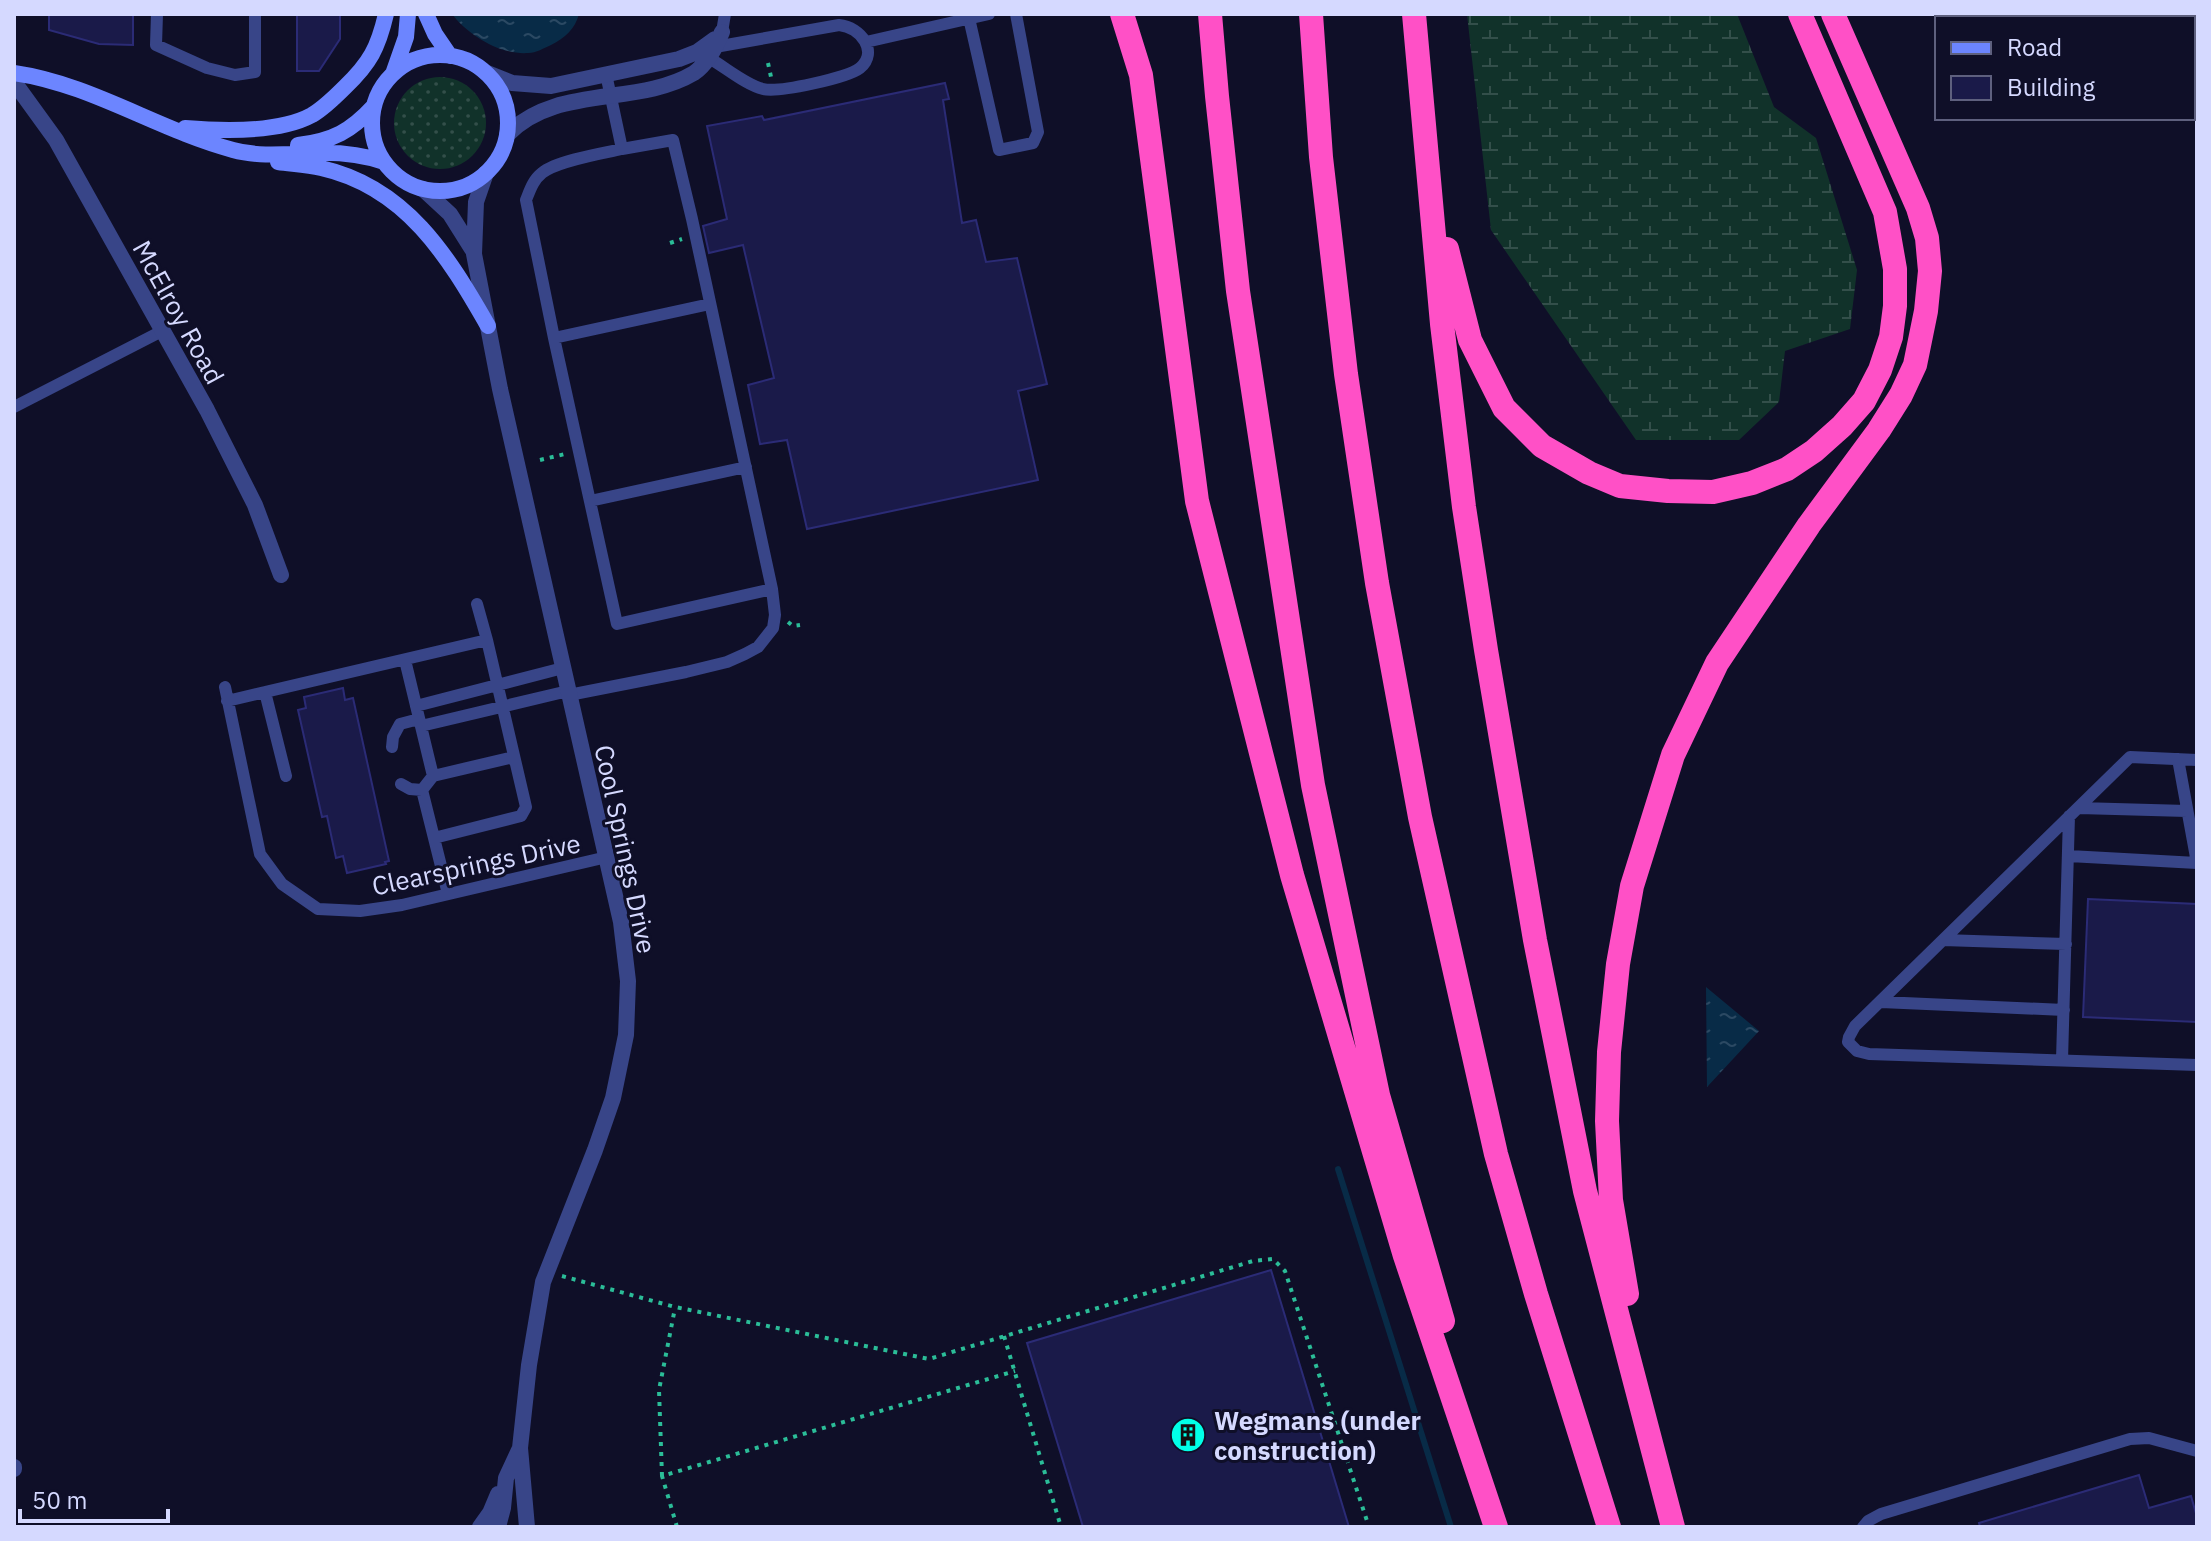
<svg xmlns="http://www.w3.org/2000/svg" width="2211" height="1541" font-family="'IBM Plex Sans',sans-serif">
	<style>
		.wetland { fill: url(#wetland-marsh) }
		.garden { fill: url(#garden-dots) }
		.water { fill: url(#water-ripples) }
		.lines { fill: none; stroke-linecap: round; stroke-linejoin: round }
		.stream { stroke: #082b47; stroke-width: 6 }
		.building { fill: #1a1a49; stroke: #2b2b76; stroke-width: 2 }
		.path { stroke: #2bbd98; stroke-width: 4; stroke-dasharray: 4 6; stroke-linecap: butt }
		.lane { stroke: #384588; stroke-width: 12 }
		.street { stroke: #384588; stroke-width: 16 }
		.secondary { stroke: #6c85ff; stroke-width: 16 }
		.highway { stroke: #ff50c6; stroke-width: 24 }
		.labels { text-anchor: middle; dominant-baseline: central; stroke-width: 6; stroke-linejoin: round; paint-order: stroke }
		.street-label { font-size: 26px; fill: #d5d9ff; stroke: #0f0f28 }
		.poi-label { font-size: 26px; font-weight: bold; fill: #d5d9ff; stroke: #0f0f28; text-anchor: start }
	</style>
	<defs>
		<pattern id="wetland-marsh" width="20" height="14" patternUnits="userSpaceOnUse" patternTransform="scale(2)"><rect width="20" height="14" fill="#11322a"/><path d="M1 5h8M5 5V1M11 12h8M15 12V8" fill="none" stroke="#334f4a"/></pattern>
		<pattern id="garden-dots" width="8" height="8" patternUnits="userSpaceOnUse" patternTransform="scale(2)"><rect width="8" height="8" fill="#11322a"/><path d="M2 2h.1M6 6h.1" fill="none" stroke="#334f4a" stroke-width="1.8" stroke-linecap="round"/></pattern>
		<pattern id="water-ripples" width="26" height="14" patternUnits="userSpaceOnUse" patternTransform="scale(2)"><rect width="26" height="14" fill="#082b47"/><path d="M2 4q2-2 4 0t4 0M15 11q2-2 4 0t4 0" fill="none" stroke="#2b4963"/></pattern>
	</defs>
	<rect width="100%" height="100%" fill="#0f0f28"/>
	<path class="wetland" d="M 1467,14 L 1737,14 L 1774,107 L 1816,138 L 1857,270 L 1850,329 L 1785,351 L 1779,402 L 1739,440 L 1636,440 L 1491,230 Z"/>
	<path class="garden" d="M394 123a46 46 0 1 1 92 0a46 46 0 1 1-92 0Z"/>
	<path class="water" d="M 452,14 L 579,14 C 575,29 565,38 551,45 C 544,48 536,53 528,53 C 500,55 468,35 452,14 Z
		M 1706,987 L 1759,1031 L 1707,1087 Z"/>
	<g class="lines">
		<path class="stream" d="M 1338,1169 L 1451,1527"/>
	</g>
	<path class="building" d="M 49,14 L 133,14 L 133,45 L 99,44 L 49,30 Z
		M 297,14 L 340,14 L 340,39 L 319,71 L 297,71 Z
		M 945,83 L 949,99 L 943,100 L 962,223 L 976,220 L 986,262 L 1017,258 L 1047,384 L 1018,391 L 1038,480 L 807,529 L 787,440 L 760,444 L 748,385 L 774,378 L 743,245 L 709,253 L 703,226 L 727,219 L 707,126 L 762,116 L 764,120 Z
		M 343,688 L 345,700 L 353,698 L 389,861 L 385,862 L 386,864 L 347,873 L 343,856 L 336,858 L 327,816 L 322,817 L 298,710 L 306,708 L 304,697 Z
		M 2088,899 L 2197,904 L 2197,1022 L 2083,1017 Z
		M 1271,1270 L 1349,1527 L 1083,1527 L 1027,1343 Z
		M 2139,1475 L 2149,1508 L 2191,1496 L 2197,1517 L 2197,1527 L 1980,1527 L 1979,1523 Z"/>
	<g class="lines">
		<path class="path" d="M 768,63 L 771,77
			M 670,243 L 682,239
			M 540,460 L 565,454
			M 788,622 L 793,626 L 800,625
			M 562,1276 L 675,1307 L 929,1359 L 1253,1261 L 1273,1259 L 1285,1271 L 1369,1527
			M 1004,1336 L 1061,1527
			M 662,1476 L 659,1390 L 675,1308
			M 677,1527 L 662,1476 L 1015,1371"/>
		<path class="lane" d="M 157,14 L 156,45 L 207,68 L 235,75 L 255,72 L 255,14
			M 969,18 L 999,150 L 1033,143 L 1038,132 L 1016,14
			M 722,32 L 725,14
			M 866,42 L 989,14
			M 709,58 C 725,67 746,85 763,89 C 778,93 847,78 860,68 C 879,52 861,27 839,25 L 715,47
			M 606,74 L 622,149 C 603,153 556,161 542,173 C 533,180 530,190 526,200 L 554,338 L 617,624 L 772,589
			M 554,338 L 710,304
			M 14,407 L 162,331
			M 590,501 L 746,467
			M 477,604 L 487,640
			M 405,660 L 433,776 L 422,790 L 434,838
			M 225,687 L 260,854 L 282,884 L 318,909 L 360,911 L 402,905 L 607,857
			M 265,692 L 286,776
			M 569,695 L 686,672 L 727,662 L 745,654 L 758,647 L 773,628 L 775,615 L 772,589 L 692,219 L 673,140 L 622,149
			M 227,701 L 487,640 L 526,807 L 521,816 L 434,838 L 448,894
			M 416,706 L 563,668
			M 421,726 L 568,691
			M 392,747 L 393,737 L 400,724 L 419,719
			M 2197,760 L 2130,757 L 1855,1026 L 1849,1037 L 1848,1042 L 1857,1051 L 1869,1054 L 2197,1065
			M 433,776 L 514,757
			M 401,784 L 410,789 L 422,790
			M 2079,808 L 2187,811
			M 2069,856 L 2197,863 L 2178,759
			M 1943,940 L 2066,944
			M 1881,1002 L 2064,1010
			M 2062,1060 L 2069,816
			M 1863,1527 L 1868,1521 L 1881,1514 L 2130,1439 L 2149,1438 L 2197,1451"/>
		<path class="street" d="M 487,73 L 512,83 L 551,86 L 679,59 L 697,52 L 715,39
			M 14,82 L 56,140 L 207,410 L 255,505 L 281,575
			M 507,135 C 555,84 637,107 694,73 C 707,64 716,47 722,32
			M 486,173 L 476,202 L 474,254 L 500,389 L 621,922 L 628,981 L 626,1035 L 613,1098 L 595,1150 L 543,1282 L 529,1365 L 520,1448 L 527,1527
			M 423,189 L 450,214 L 472,249
			M 14,1467 L 14,1469
			M 480,1527 L 490,1513 L 498,1494
			M 498,1527 L 503,1508 L 506,1478 L 519,1450"/>
		<path class="secondary" d="M 426,14 L 435,34 L 450,56
			M372 123a68 68 0 1 1 136 0a68 68 0 1 1-136 0Z
			M 14,73 C 91,84 158,130 233,150 C 258,157 286,154 312,153 C 336,152 361,154 384,162
			M 393,74 L 406,37 L 408,14
			M 185,128 C 221,131 279,133 312,115 C 324,108 335,97 345,87 C 370,63 378,48 386,14
			M 298,145 C 333,141 351,131 374,106
			M 278,162 C 292,164 307,165 321,168 C 406,187 448,256 488,326"/>
		<path class="highway" d="M 1122,14 L 1141,75 L 1197,501 L 1292,875 L 1405,1256 L 1496,1527
			M 1210,14 L 1217,96 L 1238,291 L 1313,785 L 1378,1095 L 1443,1321
			M 1311,14 L 1321,157 L 1346,374 L 1377,583 L 1420,817 L 1496,1154 L 1536,1294 L 1609,1527
			M 1414,14 L 1442,324 L 1464,507 L 1486,650 L 1535,940 L 1585,1191 L 1673,1527
			M 1447,249 L 1470,340 L 1504,408 L 1542,446 L 1589,473 L 1620,486 L 1668,491 L 1713,492 L 1752,483 L 1787,469 L 1814,451 L 1842,426 L 1864,401 L 1880,370 L 1891,337 L 1895,306 L 1895,269 L 1885,212 L 1800,14
			M 1627,1294 L 1611,1200 L 1607,1121 L 1609,1052 L 1618,964 L 1632,886 L 1673,755 L 1717,663 L 1809,525 L 1879,430 L 1901,395 L 1915,365 L 1926,311 L 1930,271 L 1927,238 L 1918,208 L 1833,14"/>
	</g>
	<defs>
		<g id="building-disc" transform="scale(1.8)"><circle r="9.5" fill="#01ffe7" stroke="#0f0f28"/><path d="M-4-6H4V6H1V3H-1V6H-4ZM-2.5-4.3h1.7v1.8h-1.7ZM.8-4.3h1.7v1.8H.8ZM-2.5-1h1.7V.8h-1.7ZM.8-1h1.7V.8H.8Z" fill="#111"/></g>
	</defs>
	<g fill-rule="evenodd">
		<use href="#building-disc" x="1188" y="1435"/>
	</g>
	<g class="labels">
		<g class="street-label">
			<text transform="translate(179 312) rotate(61)">McElroy Road</text>
			<text transform="translate(626 849) rotate(78)">Cool Springs Drive</text>
			<text transform="translate(476 864) rotate(-12)">Clearsprings Drive</text>
		</g>
		<g class="poi-label">
			<text x="1214" y="1420">Wegmans (under<tspan x="1214" dy="30">construction)</tspan></text>
		</g>
	</g>
	<rect width="2211" height="1541" fill="none" stroke="#d5d9ff" stroke-width="32"/>
	<rect x="1935" y="16" width="260" height="104" fill="#0f0f28" stroke="#5e607e" stroke-width="2"/>
	<rect x="1951" y="42" width="40" height="12" fill="#6c85ff" stroke="#5e607e" stroke-width="2"/>
	<text x="2007" y="56" font-size="24" fill="#d5d9ff">Road</text>
	<rect x="1951" y="76" width="40" height="24" fill="#1a1a49" stroke="#5e607e" stroke-width="2"/>
	<text x="2007" y="96" font-size="24" fill="#d5d9ff">Building</text>
	<path d="M20 1509v12h148v-12" fill="none" stroke="#d5d9ff" stroke-width="4"/>
	<text x="32" y="1509" font-size="24" fill="#d5d9ff" stroke="#0f0f28" stroke-width="6" paint-order="stroke">50 m</text>
</svg>
